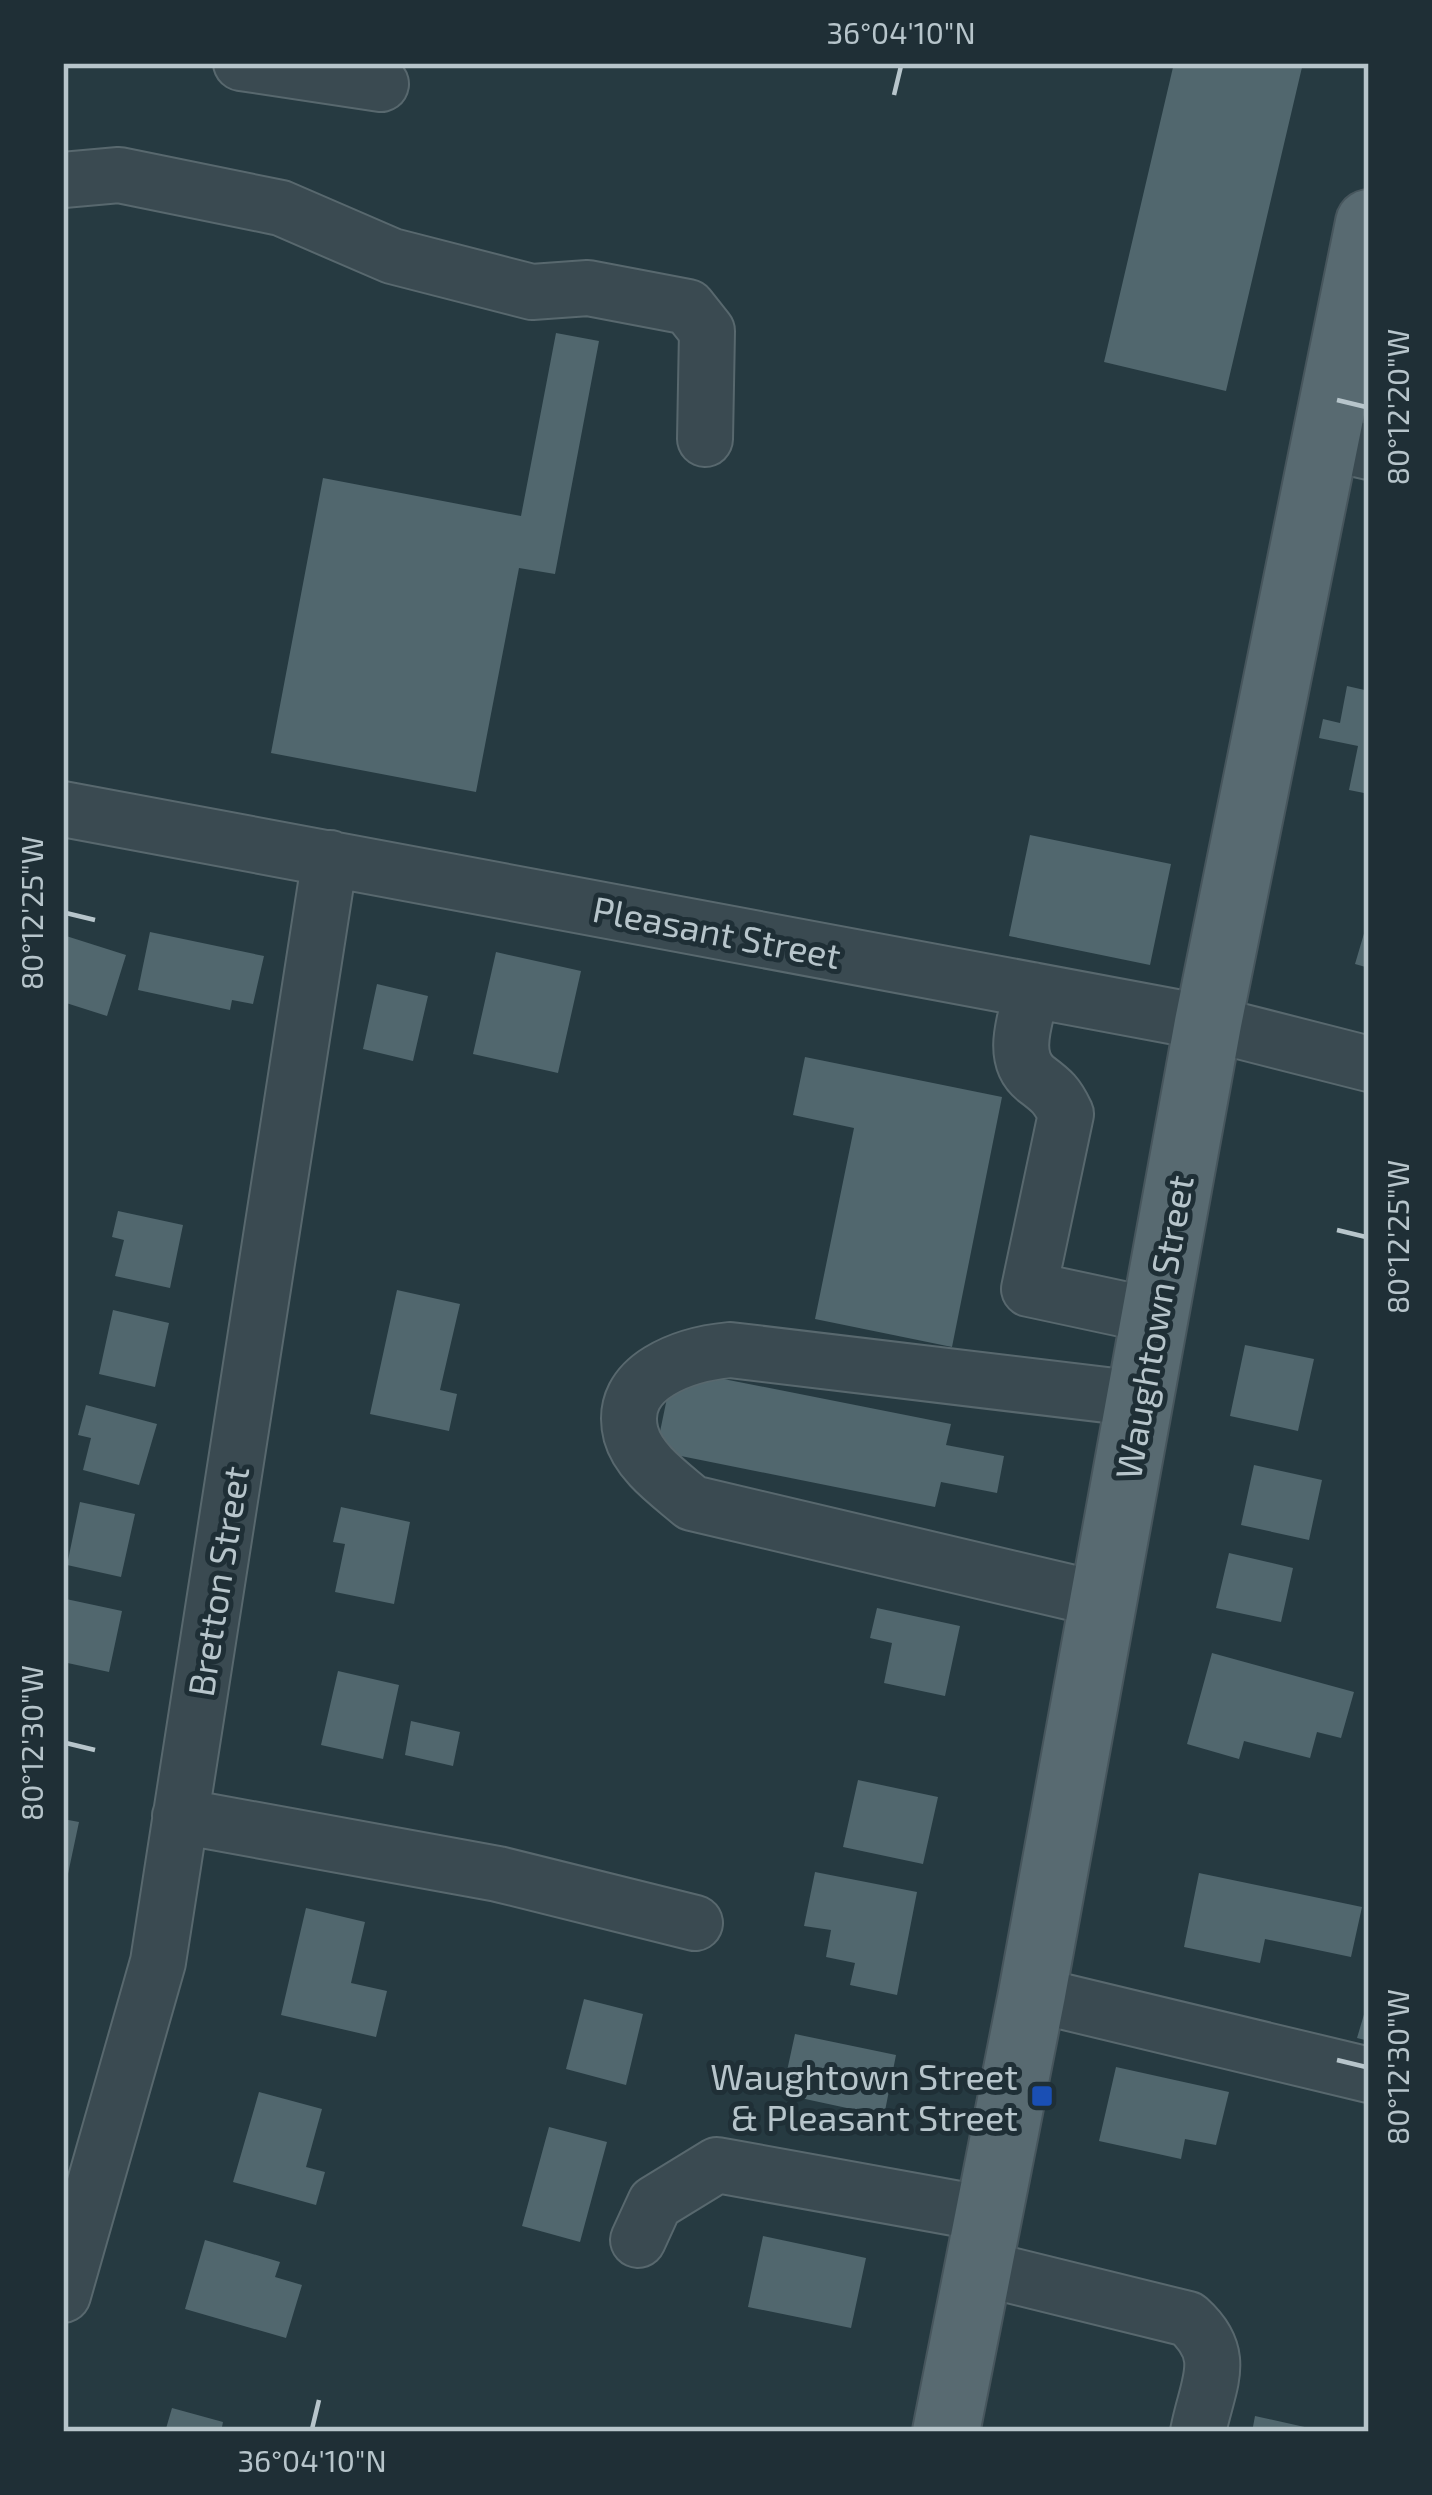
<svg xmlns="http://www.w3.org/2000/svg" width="1432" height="2495" font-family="'Exo 2',sans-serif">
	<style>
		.building { fill: #51676e }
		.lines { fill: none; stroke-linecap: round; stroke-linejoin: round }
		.minor-casing { stroke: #58686e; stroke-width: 58 }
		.major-casing { stroke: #47565d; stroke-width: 70 }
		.minor { stroke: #3a4a51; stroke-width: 54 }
		.major { stroke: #586a71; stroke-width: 66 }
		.ticks { fill: none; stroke: #b7c5cb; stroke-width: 4.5 }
		.transit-dot { fill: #1a4fb4; stroke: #1f2f36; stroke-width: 4.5 }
		.labels { text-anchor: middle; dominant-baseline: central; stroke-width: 10; stroke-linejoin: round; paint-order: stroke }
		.street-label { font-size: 36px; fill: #b7c5cb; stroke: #1f2f36 }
		.poi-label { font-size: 36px; fill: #b7c5cb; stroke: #1f2f36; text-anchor: end }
		.neatline { fill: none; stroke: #b7c5cb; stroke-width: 4.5 }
		.ticks-label { font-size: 30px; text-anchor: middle; fill: #b7c5cb }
	</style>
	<rect width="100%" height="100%" fill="#263a41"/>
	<path class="building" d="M 1174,63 L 1303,63 L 1226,391 L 1104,362 Z
		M 556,333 L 599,341 L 555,574 L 519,568 L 476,792 L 271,753 L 323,478 L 521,516 Z
		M 1347,686 L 1369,691 L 1369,794 L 1349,790 L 1358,746 L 1319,738 L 1323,719 L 1340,723 Z
		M 1030,835 L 1171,864 L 1150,965 L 1009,936 Z
		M 1368,920 L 1369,920 L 1369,968 L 1355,964 Z
		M 150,932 L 264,956 L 253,1004 L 232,1000 L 230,1010 L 138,990 Z
		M 63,935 L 126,955 L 107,1016 L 63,1002 Z
		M 496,952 L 581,971 L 558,1073 L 473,1054 Z
		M 377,984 L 428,996 L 413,1061 L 363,1049 Z
		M 805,1057 L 1002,1097 L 952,1347 L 815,1319 L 854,1128 L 793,1115 Z
		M 118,1211 L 183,1225 L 170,1288 L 115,1276 L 124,1240 L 112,1237 Z
		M 397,1290 L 460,1304 L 440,1390 L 457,1394 L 449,1431 L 370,1414 Z
		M 113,1310 L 169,1323 L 155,1387 L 99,1374 Z
		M 1245,1345 L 1314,1359 L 1298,1431 L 1230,1416 Z
		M 673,1369 L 951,1424 L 946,1445 L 1004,1456 L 997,1493 L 941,1482 L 935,1507 L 656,1451 Z
		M 86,1405 L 157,1424 L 139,1485 L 83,1470 L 91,1438 L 78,1435 Z
		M 1254,1465 L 1322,1480 L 1309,1540 L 1241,1525 Z
		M 80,1502 L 135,1514 L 121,1577 L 67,1565 Z
		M 341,1507 L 410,1522 L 394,1604 L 335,1592 L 345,1544 L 333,1542 Z
		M 1229,1553 L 1293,1568 L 1281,1622 L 1216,1608 Z
		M 66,1599 L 122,1611 L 109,1672 L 63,1662 Z
		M 877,1608 L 960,1626 L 945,1696 L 884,1683 L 892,1643 L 870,1638 Z
		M 1212,1653 L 1354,1692 L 1341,1738 L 1317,1732 L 1310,1758 L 1244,1741 L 1239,1759 L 1187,1744 Z
		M 338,1671 L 399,1685 L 383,1759 L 321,1745 Z
		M 411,1721 L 460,1732 L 453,1766 L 405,1755 Z
		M 858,1780 L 938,1797 L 923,1864 L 843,1847 Z
		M 63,1819 L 79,1822 L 65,1888 L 63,1888 Z
		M 815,1872 L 917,1892 L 897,1995 L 850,1985 L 855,1963 L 826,1957 L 831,1930 L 804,1926 Z
		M 1199,1873 L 1362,1907 L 1351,1957 L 1265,1939 L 1260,1963 L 1184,1947 Z
		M 306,1908 L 365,1922 L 351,1983 L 387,1991 L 376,2037 L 281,2015 Z
		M 584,1999 L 643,2014 L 626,2085 L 566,2069 Z
		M 1368,2001 L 1369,2001 L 1369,2041 L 1357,2038 Z
		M 795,2034 L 896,2055 L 884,2116 L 782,2094 Z
		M 1116,2067 L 1229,2092 L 1216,2145 L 1185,2139 L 1181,2159 L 1099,2141 Z
		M 259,2092 L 322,2109 L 306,2167 L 325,2172 L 316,2205 L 233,2182 Z
		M 549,2127 L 607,2142 L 580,2242 L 522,2226 Z
		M 763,2236 L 866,2258 L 851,2328 L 748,2307 Z
		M 205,2240 L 280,2262 L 275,2277 L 302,2285 L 286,2338 L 185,2309 Z
		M 172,2408 L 223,2422 L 221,2432 L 165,2432 Z
		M 1255,2416 L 1318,2430 L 1318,2432 L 1252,2432 Z"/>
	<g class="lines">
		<g class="minor-casing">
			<path id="minor" d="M 241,63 L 381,84
				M 63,180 L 119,175 L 281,208 L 392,256 L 532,292 L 588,288 L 688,307 L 707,331 L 705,439
				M 1326,442 L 1369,452
				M 63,809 L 1208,1023 L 1369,1064
				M 1032,990 C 1026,1018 1009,1058 1036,1079 C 1052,1091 1057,1095 1066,1114 L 1029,1289 L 1155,1316
				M 1103,1600 L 692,1503 C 670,1484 639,1463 631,1434 C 616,1375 688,1354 730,1350 L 1140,1399
				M 180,1816 L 498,1874 L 695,1923
				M 1032,1994 L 1369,2075
				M 638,2240 L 655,2203 L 717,2165 L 987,2214
				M 977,2267 L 1188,2319 C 1229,2356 1208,2382 1198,2432
				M 63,2295 L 158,1962 L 330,858"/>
		</g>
		<g class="major-casing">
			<path id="major" d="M 946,2432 L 1032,1994 L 1208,1023 L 1369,223"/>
		</g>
		<use href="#minor" class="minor"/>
		<use href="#major" class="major"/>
	</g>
	<path class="ticks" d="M 894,95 L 901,66M 1337,400 L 1366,407M 66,913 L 95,920M 1337,1230 L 1366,1237M 66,1743 L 95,1750M 1337,2060 L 1366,2067M 312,2429 L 319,2400"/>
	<rect class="transit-dot" x="1030" y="2084" width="24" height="24" rx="6"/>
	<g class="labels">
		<g class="street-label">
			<text transform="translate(717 931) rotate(11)">Pleasant Street</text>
			<text transform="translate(1153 1327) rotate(-80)">Waughtown Street</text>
			<text transform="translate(217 1581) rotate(-81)">Bretton Street</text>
		</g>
		<g class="poi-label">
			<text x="1018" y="2075">Waughtown Street<tspan x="1018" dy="41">&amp; Pleasant Street</tspan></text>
		</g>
	</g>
	<rect width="1432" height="2495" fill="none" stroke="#1f2f36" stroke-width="132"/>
	<rect x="66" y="66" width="1300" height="2363" class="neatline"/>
	<g class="ticks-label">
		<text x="901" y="44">36°04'10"N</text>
		<text transform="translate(1399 407) rotate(-90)" y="10">80°12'20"W</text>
		<text transform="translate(33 913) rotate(-90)" y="10">80°12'25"W</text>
		<text transform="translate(1399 1237) rotate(-90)" y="10">80°12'25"W</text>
		<text transform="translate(33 1743) rotate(-90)" y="10">80°12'30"W</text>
		<text transform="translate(1399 2067) rotate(-90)" y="10">80°12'30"W</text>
		<text x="312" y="2472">36°04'10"N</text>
	</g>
</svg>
